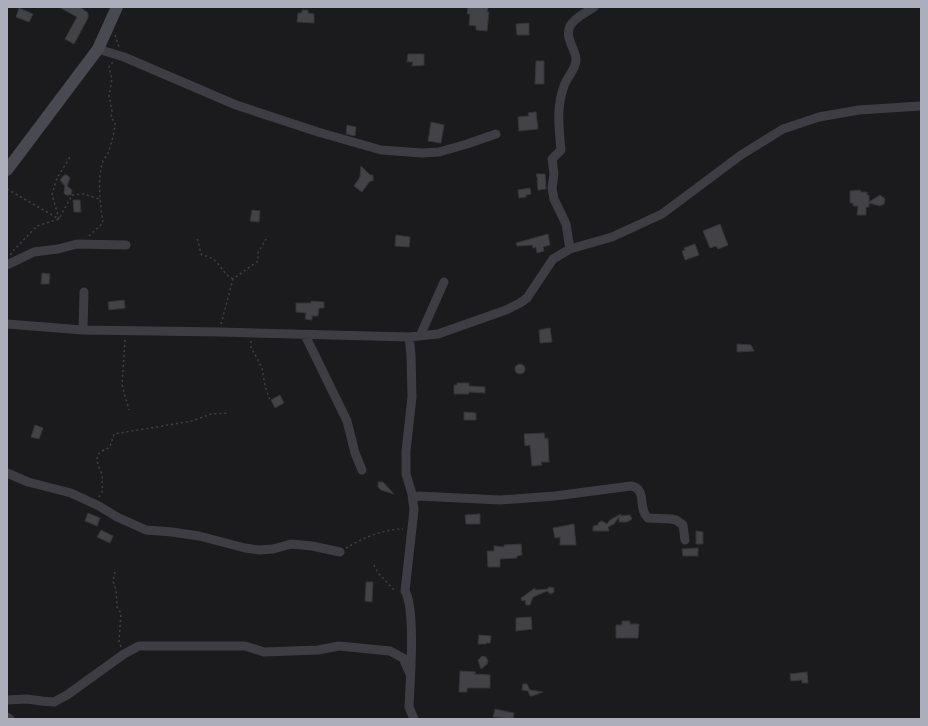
<svg xmlns="http://www.w3.org/2000/svg" width="928" height="726" font-family="'Archivo Narrow',sans-serif">
	<style>
		.building { fill: #424247; stroke: #353439 }
		.lines { fill: none; stroke-linecap: round; stroke-linejoin: round }
		.path { stroke: #414249; stroke-width: 1.5; stroke-dasharray: 2 3; stroke-linecap: butt }
		.street { stroke: #3e3d44; stroke-width: 9 }
		.secondary { stroke: #494952; stroke-width: 12 }
	</style>
	<rect width="100%" height="100%" fill="#1b1a1d"/>
	<path class="building" d="M 59,7 L 80,7 L 88,13 L 88,18 L 74,44 L 65,39 L 77,17 Z
		M 468,7 L 488,7 L 487,12 L 489,12 L 487,31 L 476,30 L 476,26 L 469,25 L 470,14 L 467,14 Z
		M 19,8 L 33,14 L 29,22 L 16,17 Z
		M 302,10 L 308,10 L 308,13 L 314,14 L 314,23 L 297,22 L 298,13 L 302,13 Z
		M 529,23 L 529,35 L 517,35 L 516,24 Z
		M 408,54 L 424,54 L 424,65 L 412,66 L 413,62 L 407,62 Z
		M 536,61 L 544,61 L 544,84 L 535,84 Z
		M 536,112 L 538,129 L 519,131 L 518,117 L 529,116 L 528,113 Z
		M 431,122 L 444,125 L 441,143 L 428,141 Z
		M 347,125 L 356,127 L 355,136 L 346,134 Z
		M 361,166 L 370,175 L 373,175 L 373,181 L 370,181 L 362,192 L 354,186 L 360,177 Z
		M 536,174 L 545,174 L 546,189 L 538,190 L 537,180 L 538,180 Z
		M 64,175 L 67,175 L 70,178 L 67,186 L 72,190 L 71,195 L 66,195 L 64,193 L 65,186 L 60,180 Z
		M 530,188 L 531,194 L 526,195 L 526,197 L 519,198 L 518,190 Z
		M 860,190 L 861,192 L 867,192 L 867,195 L 869,195 L 869,202 L 880,195 L 885,199 L 884,204 L 880,206 L 869,203 L 869,207 L 866,207 L 866,215 L 857,215 L 858,206 L 853,206 L 853,203 L 850,203 L 850,191 Z
		M 73,200 L 80,200 L 81,212 L 74,212 Z
		M 252,210 L 260,211 L 259,222 L 250,221 Z
		M 720,224 L 728,245 L 718,249 L 716,246 L 710,248 L 703,231 Z
		M 548,234 L 550,245 L 543,247 L 544,251 L 537,253 L 536,247 L 533,248 L 532,245 L 517,246 L 516,243 Z
		M 396,235 L 410,237 L 409,247 L 395,246 Z
		M 695,244 L 699,255 L 685,260 L 682,251 L 685,250 L 684,248 Z
		M 42,273 L 50,274 L 49,284 L 41,284 Z
		M 124,300 L 125,308 L 109,310 L 108,302 Z
		M 311,301 L 324,302 L 324,308 L 319,308 L 318,316 L 312,316 L 312,320 L 305,319 L 306,313 L 296,312 L 296,303 L 311,303 Z
		M 550,328 L 552,342 L 540,343 L 539,330 Z
		M 737,344 L 751,345 L 754,351 L 737,352 Z
		M515 369a5 5 0 1 1 10 0a5 5 0 1 1-10 0Z
		M 457,383 L 469,383 L 469,386 L 485,387 L 485,393 L 469,392 L 469,394 L 454,394 L 454,385 L 457,385 Z
		M 280,395 L 284,403 L 275,408 L 271,400 Z
		M 464,412 L 476,413 L 476,420 L 464,420 Z
		M 35,425 L 43,428 L 39,439 L 31,437 Z
		M 544,433 L 545,439 L 548,438 L 549,462 L 541,462 L 542,465 L 532,466 L 530,445 L 525,446 L 524,434 Z
		M 378,482 L 383,482 L 394,494 L 381,490 L 378,487 Z
		M 88,513 L 100,518 L 97,526 L 85,521 Z
		M 480,514 L 480,524 L 466,524 L 465,515 Z
		M 621,514 L 620,516 L 630,515 L 632,519 L 627,522 L 619,522 L 619,517 L 614,524 L 608,527 L 609,531 L 593,531 L 593,526 L 598,525 L 599,522 L 602,521 L 607,524 L 610,520 Z
		M 574,524 L 576,545 L 560,545 L 560,537 L 555,538 L 553,528 Z
		M 101,530 L 113,536 L 110,543 L 97,537 Z
		M 696,531 L 703,532 L 703,544 L 696,544 Z
		M 521,544 L 522,555 L 517,556 L 517,558 L 500,559 L 500,567 L 488,567 L 487,551 L 494,551 L 494,546 L 504,547 L 504,545 Z
		M 698,548 L 698,556 L 683,556 L 682,549 Z
		M 366,582 L 373,582 L 372,602 L 365,601 Z
		M 549,587 L 554,588 L 554,592 L 551,594 L 547,591 L 533,597 L 530,605 L 526,605 L 525,600 L 522,601 L 521,598 L 535,588 L 535,590 L 548,589 Z
		M 531,617 L 532,629 L 516,631 L 516,618 Z
		M 622,621 L 630,621 L 630,624 L 639,624 L 638,638 L 616,638 L 616,625 L 622,625 Z
		M 479,635 L 491,636 L 490,643 L 486,643 L 486,644 L 478,644 Z
		M 482,656 L 486,657 L 488,661 L 487,664 L 481,669 L 478,660 Z
		M 460,671 L 476,672 L 474,674 L 490,675 L 490,688 L 467,688 L 467,692 L 459,692 Z
		M 807,672 L 808,683 L 802,683 L 802,680 L 791,681 L 790,674 Z
		M 523,684 L 527,684 L 530,690 L 543,692 L 532,696 L 530,696 L 528,691 L 522,690 Z
		M 495,709 L 514,713 L 513,719 L 493,717 Z"/>
	<g class="lines">
		<path class="path" d="M 115,35 L 119,47
			M 7,189 L 59,219
			M 59,219 L 52,194 L 57,178 L 70,157
			M 89,236 L 103,223 C 100,204 97,179 103,161 C 105,158 107,155 108,153 C 111,144 115,132 115,122 L 111,118 L 112,111 L 109,95 L 112,79 L 109,68 L 110,64 L 114,62
			M 197,239 C 200,244 199,251 202,255 C 221,258 219,272 233,279
			M 11,255 L 11,253 L 37,226 L 59,219 L 72,195 L 84,194 L 99,199
			M 221,324 L 233,279 L 258,261 L 258,253 L 266,239
			M 125,340 L 122,385 L 129,410
			M 251,341 L 251,347 L 262,368 L 265,386 L 270,400
			M 99,497 L 103,490 C 101,483 103,480 102,474 C 101,471 99,468 98,465 C 95,452 101,452 110,447 L 114,434 L 192,421 L 211,414 L 229,413
			M 346,548 C 363,538 383,529 403,529
			M 374,565 L 378,573 L 396,592
			M 115,572 L 113,581 L 116,590 L 117,607 L 121,613 L 119,641 L 121,647"/>
		<path class="street" d="M 98,49 L 124,57 L 236,105 L 318,132 L 381,150 L 422,153 L 439,152 L 467,144 L 496,134
			M 570,249 L 566,224 L 554,199 L 552,188 L 554,174 L 552,159 L 561,150 C 559,128 556,108 564,86 C 567,77 575,70 576,61 C 577,50 564,39 570,26 C 574,18 587,12 594,7
			M 7,265 L 34,252 L 58,249 L 77,244 L 126,245
			M 7,324 L 83,330 L 220,332 L 409,337 L 438,334 L 506,310 L 520,303 L 527,298 L 553,259 L 570,249 L 612,237 L 662,214 L 741,155 L 783,129 L 819,117 L 859,110 L 921,106
			M 83,330 L 84,292
			M 305,335 L 347,421 L 355,453 L 362,470
			M 420,336 L 444,282
			M 409,337 L 411,354 L 412,397 L 406,451 L 406,474 L 412,494 L 414,510 L 405,591 C 416,609 410,683 409,707 L 414,719
			M 7,473 L 28,482 L 71,493 L 99,506 L 117,517 L 146,530 L 172,532 L 199,536 L 245,548 L 259,550 L 273,549 L 291,544 L 312,546 L 340,552
			M 413,499 L 418,496 L 500,500 L 555,496 L 631,486 C 648,489 637,509 648,518 L 671,519 L 676,520 L 683,525 L 685,540
			M 7,700 L 27,699 L 42,701 L 54,702 L 67,695 L 124,654 L 139,646 L 245,646 L 264,652 L 318,650 L 339,646 L 390,651 L 403,658 L 410,674
			M 7,717 L 10,719"/>
		<path class="secondary" d="M 7,170 L 98,49 L 117,7"/>
	</g>
	<rect width="928" height="726" fill="none" stroke="#adaebc" stroke-width="16"/>
</svg>
